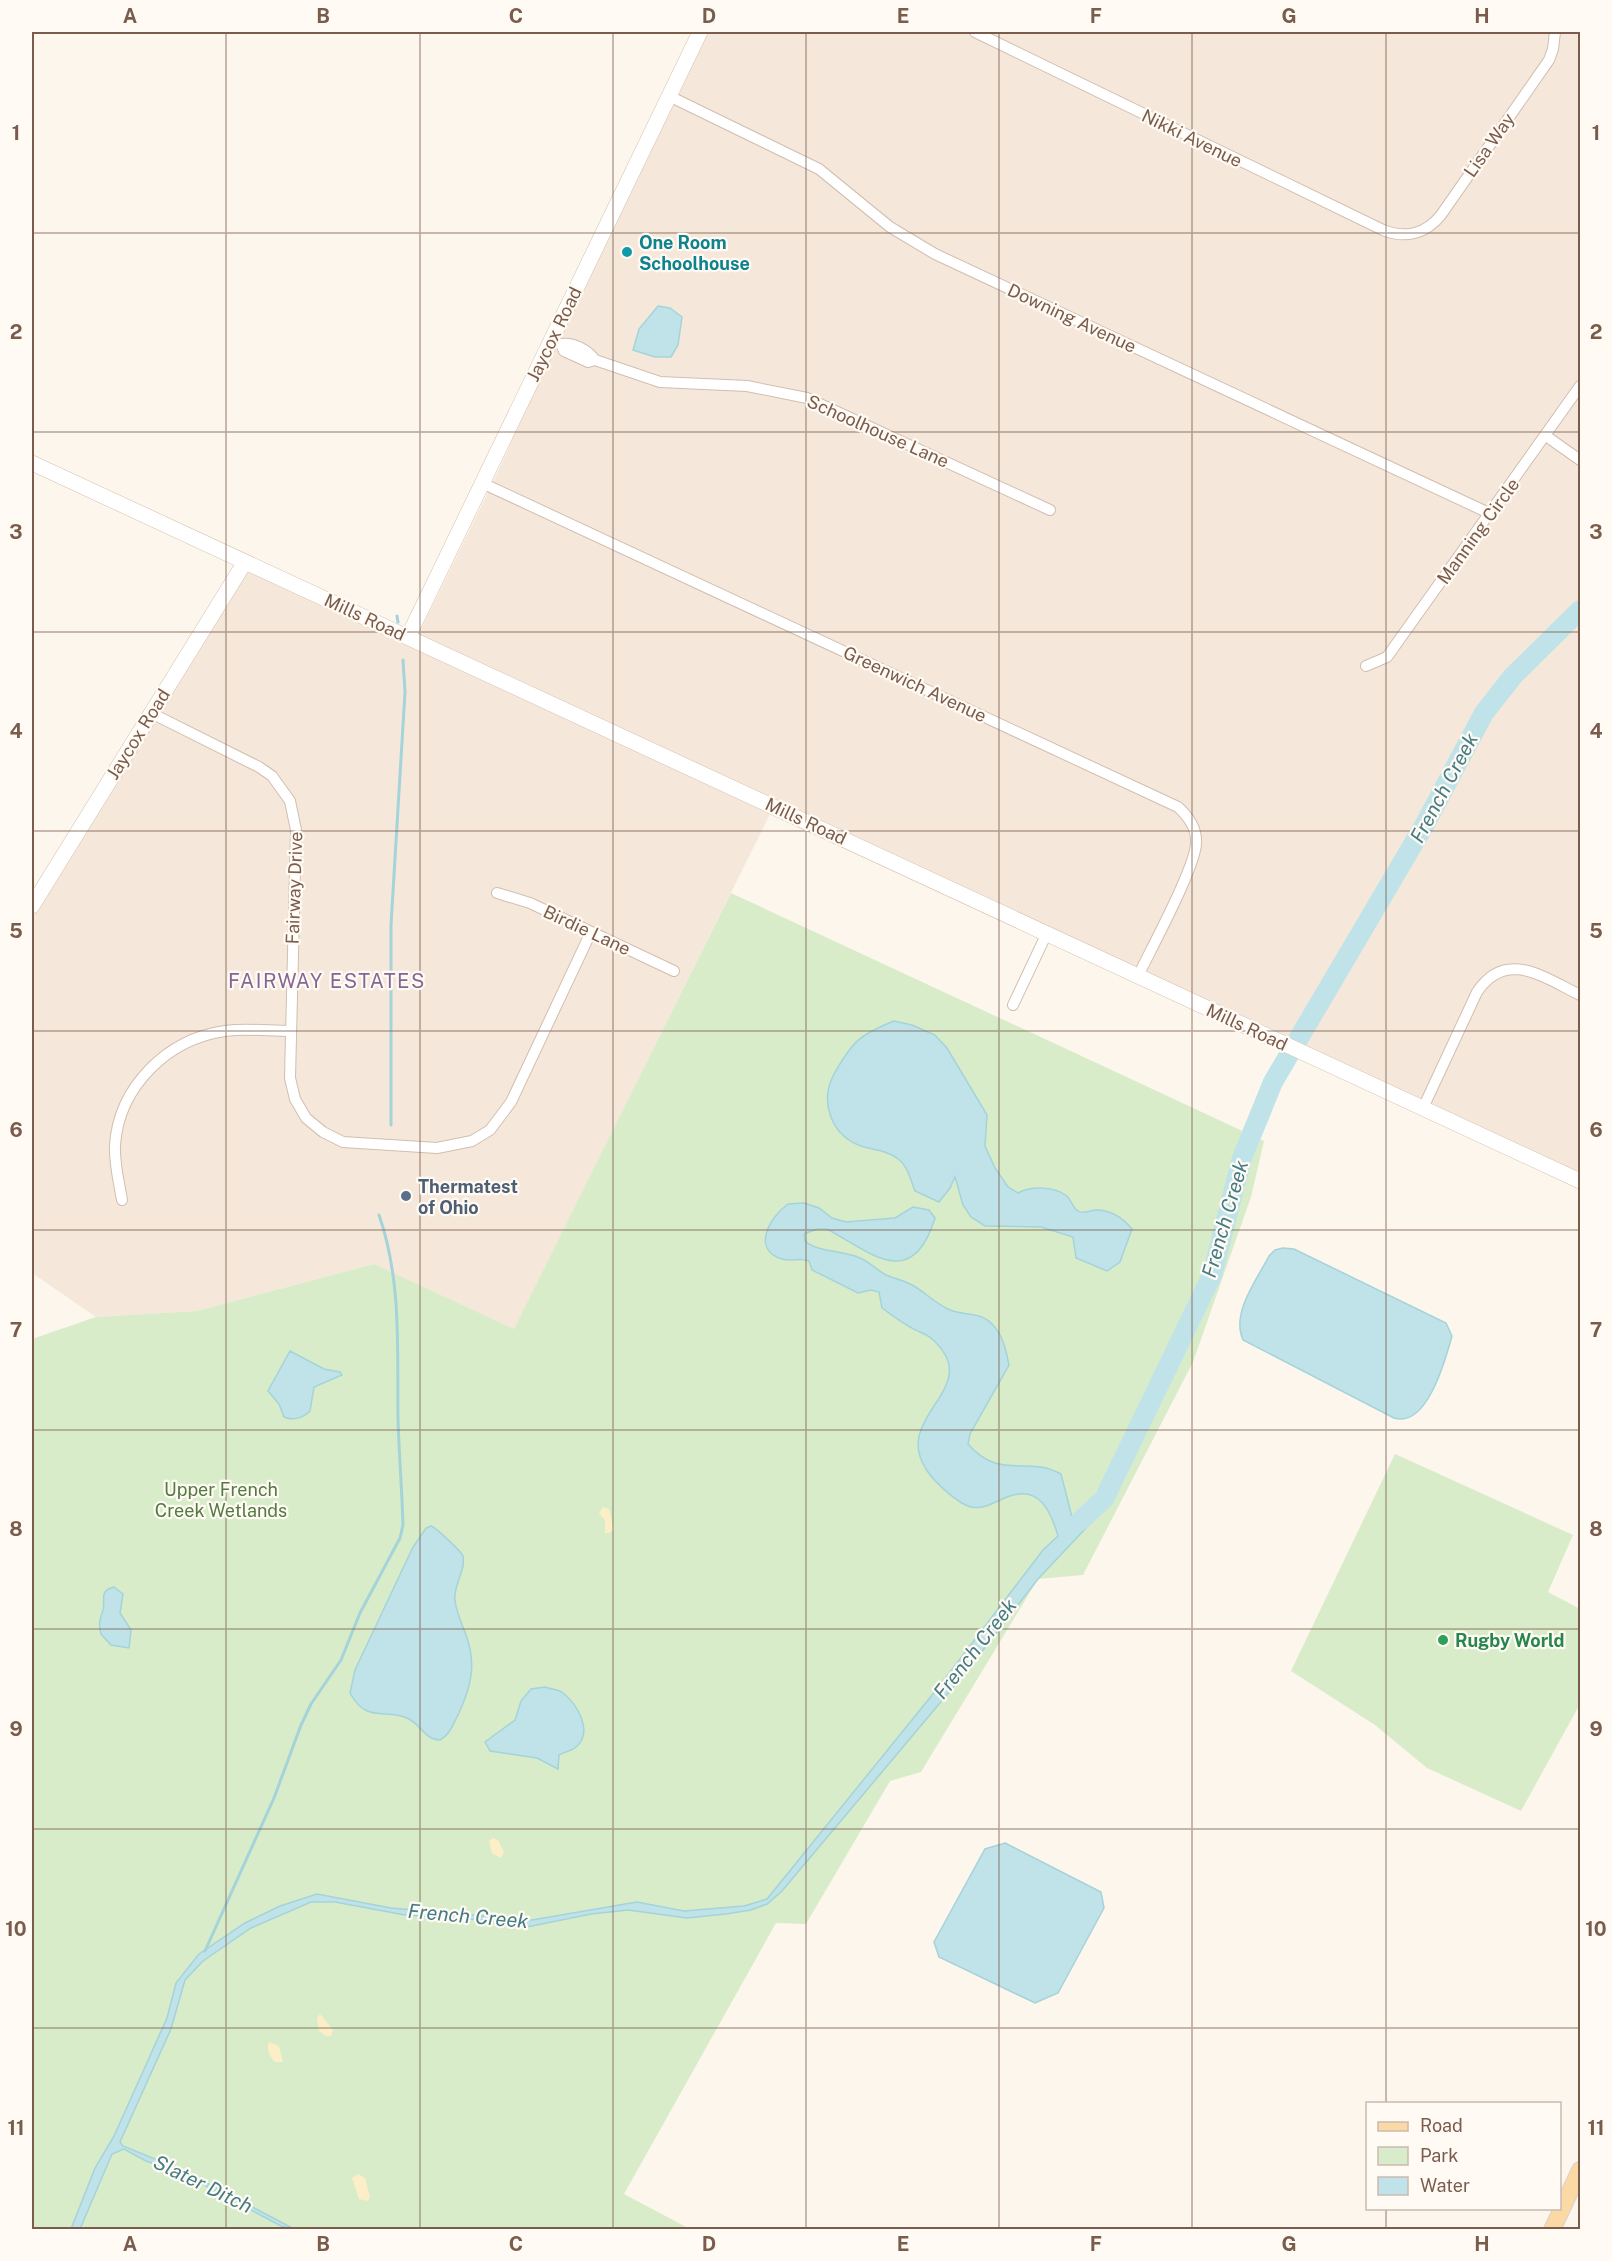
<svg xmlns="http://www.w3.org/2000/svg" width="1612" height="2261" font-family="'Public Sans',sans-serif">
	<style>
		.residential { fill: #f5e8da }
		.green { fill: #d8ecc9 }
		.sand { fill: #fcefc7 }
		.water { fill: #bfe3e8; stroke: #a5d3da; stroke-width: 1.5 }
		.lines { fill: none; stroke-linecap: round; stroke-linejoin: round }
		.stream { stroke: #a5d3da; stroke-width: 3 }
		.river { stroke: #bfe3e8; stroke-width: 20 }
		.street-casing { stroke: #d1beb0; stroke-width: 12 }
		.secondary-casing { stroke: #d6c0b0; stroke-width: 16 }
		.primary-casing { stroke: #dad1cd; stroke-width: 18 }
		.street { stroke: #fff; stroke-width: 10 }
		.secondary { stroke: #fff; stroke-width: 15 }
		.primary { stroke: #fbd9a5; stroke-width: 16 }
		.grid { fill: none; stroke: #7a5c4d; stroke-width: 1.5; stroke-opacity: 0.55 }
		.culture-dot { fill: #0f9aa8; stroke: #fffaf3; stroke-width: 2 }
		.service-dot { fill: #5c6f8a; stroke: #fffaf3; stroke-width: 2 }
		.leisure-dot { fill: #2e9e5b; stroke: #fffaf3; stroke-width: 2 }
		.labels { text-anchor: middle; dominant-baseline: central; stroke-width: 4.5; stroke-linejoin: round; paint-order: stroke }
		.street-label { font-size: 18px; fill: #7a5c4d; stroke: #fffaf3 }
		.culture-label { font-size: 18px; font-weight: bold; fill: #0d838f; stroke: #fffaf3; text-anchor: start }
		.service-label { font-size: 18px; font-weight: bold; fill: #4e5e75; stroke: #fffaf3; text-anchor: start }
		.park-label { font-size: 18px; fill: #537a41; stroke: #fffaf3 }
		.leisure-label { font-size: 18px; font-weight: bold; fill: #27864d; stroke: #fffaf3; text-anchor: start }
		.water-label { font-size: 20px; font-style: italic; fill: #437c86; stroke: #fffaf3 }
		.neighbourhood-label { font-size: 20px; letter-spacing: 1.5px; fill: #846695; stroke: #fffaf3 }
		.neatline { fill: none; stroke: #7a5c4d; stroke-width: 2 }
		.grid-label { font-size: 20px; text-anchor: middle; font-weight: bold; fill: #7a5c4d }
	</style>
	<rect width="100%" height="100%" fill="#fdf6ec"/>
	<path class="residential" d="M 700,32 L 1580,32 L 1580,1181 L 774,806 L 514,1330 L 374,1264 L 197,1311 L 96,1317 L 32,1273 L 32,906 L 245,562 L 416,640 L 493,482 Z"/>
	<path class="green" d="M 731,893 L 1264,1141 L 1251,1197 L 1193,1362 L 1083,1575 L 1038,1579 L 921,1772 L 890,1781 L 806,1924 L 776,1923 L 624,2194 L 690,2229 L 32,2229 L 32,1339 L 96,1317 L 197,1311 L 374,1264 L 514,1329 Z
		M 1395,1454 L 1573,1535 L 1548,1592 L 1580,1609 L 1580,1704 L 1521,1811 L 1427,1768 L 1375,1725 L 1291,1671 Z"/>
	<path class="sand" d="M 603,1507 L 609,1509 L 614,1530 L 609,1533 L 605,1533 L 605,1520 L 599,1513 Z
		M 493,1838 L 498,1840 L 504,1852 L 501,1858 L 492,1853 L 489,1841 Z
		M 320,2014 L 333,2030 L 331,2036 L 326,2036 L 319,2031 L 317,2018 Z
		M 269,2042 L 279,2046 L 283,2062 L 275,2062 C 270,2057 266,2049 269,2042 Z
		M 358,2174 L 365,2178 L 370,2197 L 368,2201 L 359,2199 L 352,2178 Z"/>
	<path class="water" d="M 658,306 L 670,308 L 682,317 L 678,345 L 671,357 L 655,357 L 633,350 L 639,329 Z
		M 894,1021 L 912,1025 L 935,1035 L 947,1048 L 987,1115 L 985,1146 L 995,1168 L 1008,1187 L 1018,1193 C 1031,1186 1054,1186 1067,1196 C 1071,1200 1073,1208 1078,1211 C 1084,1215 1090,1210 1096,1210 C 1111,1210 1123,1218 1132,1229 L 1120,1262 L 1107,1271 L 1076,1258 L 1073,1237 L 1041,1227 L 985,1226 L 971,1217 L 963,1205 L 955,1177 L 950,1188 L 939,1202 L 915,1191 C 911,1181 908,1166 898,1159 C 889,1151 875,1150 864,1147 C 831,1137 819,1102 834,1074 C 853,1041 859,1035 894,1021 Z
		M 804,1203 L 819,1208 L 832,1218 L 846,1222 L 895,1218 L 913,1207 L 929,1210 L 935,1218 C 912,1293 870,1252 827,1229 L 817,1229 L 804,1234 L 805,1241 C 819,1253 842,1250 860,1258 C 870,1262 878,1271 886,1275 C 895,1279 903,1280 912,1285 C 925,1292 936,1304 950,1310 C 964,1316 980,1311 992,1324 C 1003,1335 1006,1350 1009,1365 L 970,1434 L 968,1444 C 1000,1481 1027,1455 1061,1474 L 1073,1521 L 1095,1501 L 1103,1510 L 1038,1579 L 966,1672 L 782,1891 L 767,1904 L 751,1910 L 726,1914 L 687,1918 L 628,1910 L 591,1914 L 527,1927 L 483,1920 L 405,1915 L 335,1902 L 311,1902 L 251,1928 L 203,1961 L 185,1980 L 171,2029 L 120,2142 L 123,2146 L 184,2171 L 294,2229 L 281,2226 L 182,2173 L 146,2161 L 124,2149 L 112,2154 L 80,2229 L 71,2229 L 95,2168 L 114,2136 L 167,2018 L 176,1983 L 199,1954 L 245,1923 L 280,1906 L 317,1894 L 391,1908 L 532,1920 L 637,1902 L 684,1911 L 744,1906 L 767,1899 L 941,1684 L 1043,1550 L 1058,1536 C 1051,1512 1040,1486 1010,1496 C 997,1500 986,1510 971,1507 C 958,1504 933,1481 926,1469 C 891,1415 987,1388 932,1339 C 927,1334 918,1332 912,1328 C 901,1322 892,1315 882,1308 L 879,1292 L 871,1290 L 858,1293 L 812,1270 L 809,1261 C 799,1257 791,1262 782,1259 C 750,1249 771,1216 788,1204 Z
		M 1283,1248 L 1294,1249 L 1446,1323 L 1452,1336 C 1445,1361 1427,1428 1394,1418 L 1243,1340 C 1231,1313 1256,1281 1269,1256 L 1275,1250 Z
		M 290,1351 L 324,1369 L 340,1372 L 342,1375 L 314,1387 L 310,1411 C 303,1418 293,1421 284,1417 L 279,1404 L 268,1391 Z
		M 431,1526 C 435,1527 462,1552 463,1556 C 466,1571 453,1585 455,1600 C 456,1612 462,1624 466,1635 C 477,1665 471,1687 458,1715 C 453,1724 450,1735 440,1740 C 424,1739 422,1726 409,1719 C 387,1707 367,1725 350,1693 L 355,1670 L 413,1547 L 426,1528 Z
		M 114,1587 L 123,1594 L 120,1613 L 131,1630 L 129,1648 L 111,1645 L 101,1634 C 98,1624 100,1619 103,1610 C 106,1600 98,1591 114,1587 Z
		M 545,1687 C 551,1690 557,1688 563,1693 C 577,1704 594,1732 576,1747 C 572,1751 564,1752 559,1755 L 558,1769 L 537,1758 L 490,1751 L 485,1742 L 515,1720 L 521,1701 L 531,1689 Z
		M 1005,1843 L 1101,1892 L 1104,1908 L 1058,1993 L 1035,2003 L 939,1957 L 934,1942 L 985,1849 Z"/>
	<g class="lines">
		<path class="stream" d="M 397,616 L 398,622
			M 391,1125 L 391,925 L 405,692 L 403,660
			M 205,1951 L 274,1798 L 301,1725 L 311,1704 L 341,1660 L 360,1613 L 400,1538 L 403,1525 C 402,1490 399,1455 398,1419 C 397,1350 402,1281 379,1215"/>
		<path class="river" d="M 1080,1521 L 1104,1499 L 1212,1275 L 1242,1158 L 1273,1082 L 1425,824 L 1484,713 L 1513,676 L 1580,610"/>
		<g class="street-casing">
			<path id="street" d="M 975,32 L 1383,230 C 1405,239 1426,234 1441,215 L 1549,60 L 1553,49 L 1555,32
				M 669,96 L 819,169 L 890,227 L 935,254 L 1491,514
				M 595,360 C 588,350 573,342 561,344 L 564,351 L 588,362 L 595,360 L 660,382 L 747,386 L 807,398 L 1050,510
				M 1546,436 L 1580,460
				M 482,483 L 1178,807 C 1189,817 1197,828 1196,843 C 1196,866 1151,949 1138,976
				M 1366,666 L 1387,657 L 1580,386
				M 151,713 L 259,767 L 272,776 L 290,801 L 296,830 L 290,1078 L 295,1099 L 306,1118 L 323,1132 L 343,1142 L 437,1148 L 472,1141 L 490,1130 L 511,1102 L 591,932
				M 497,893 L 530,903 L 674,971
				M 1013,1005 L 1047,933
				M 1423,1108 L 1477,992 C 1506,948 1545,978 1580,995
				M 122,1200 C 119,1182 114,1163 115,1145 C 119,1087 167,1039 225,1031 C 246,1028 269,1031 290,1031"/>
		</g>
		<g class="secondary-casing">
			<path id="secondary" d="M 32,463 L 1580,1181
				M 408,637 L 700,32
				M 32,906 L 245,562"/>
		</g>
		<g class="primary-casing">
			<path id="primary" d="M 1552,2230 L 1580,2170"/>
		</g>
		<use href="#street" class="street"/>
		<use href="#secondary" class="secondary"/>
		<use href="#primary" class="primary"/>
	</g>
	<path class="grid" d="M 226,32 L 226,2230M 420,32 L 420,2230M 613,32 L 613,2230M 806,32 L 806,2230M 999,32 L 999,2230M 1192,32 L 1192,2230M 1386,32 L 1386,2104M 32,233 L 1580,233M 32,432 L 1580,432M 32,632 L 1580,632M 32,831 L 1580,831M 32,1031 L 1580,1031M 32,1230 L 1580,1230M 32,1430 L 1580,1430M 32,1629 L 1580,1629M 32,1829 L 1580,1829M 32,2028 L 1580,2028M 1386,2208 L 1386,2230"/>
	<circle class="culture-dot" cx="627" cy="252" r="6"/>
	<circle class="service-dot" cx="406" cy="1196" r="6"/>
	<circle class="leisure-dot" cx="1443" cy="1640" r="6"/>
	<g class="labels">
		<g class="street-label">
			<text transform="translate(1192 138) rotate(26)">Nikki Avenue</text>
			<text transform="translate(1489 145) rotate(-55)">Lisa Way</text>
			<text transform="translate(1072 318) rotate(25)">Downing Avenue</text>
			<text transform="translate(554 334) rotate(-64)">Jaycox Road</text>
			<text transform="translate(878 431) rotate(24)">Schoolhouse Lane</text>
			<text transform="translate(1478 531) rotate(-54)">Manning Circle</text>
			<text transform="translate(365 617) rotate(25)">Mills Road</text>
			<text transform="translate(915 684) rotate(25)">Greenwich Avenue</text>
			<text transform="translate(138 734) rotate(-58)">Jaycox Road</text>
			<text transform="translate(806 821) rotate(25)">Mills Road</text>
			<text transform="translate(294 888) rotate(-88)">Fairway Drive</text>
			<text transform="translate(587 930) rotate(25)">Birdie Lane</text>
			<text transform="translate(1247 1027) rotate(25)">Mills Road</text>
		</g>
		<g class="culture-label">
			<text x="639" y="242">One Room<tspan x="639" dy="21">Schoolhouse</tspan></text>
		</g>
		<g class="service-label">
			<text x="418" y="1186">Thermatest<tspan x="418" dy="21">of Ohio</tspan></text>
		</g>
		<g class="park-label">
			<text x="221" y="1489">Upper French<tspan x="221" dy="21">Creek Wetlands</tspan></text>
		</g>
		<g class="leisure-label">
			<text x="1455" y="1640">Rugby World</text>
		</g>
		<g class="water-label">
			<text transform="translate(1444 788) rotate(-62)">French Creek</text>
			<text transform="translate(1225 1219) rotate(-74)">French Creek</text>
			<text transform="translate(975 1649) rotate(-52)">French Creek</text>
			<text transform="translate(468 1916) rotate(5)">French Creek</text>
			<text transform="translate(203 2184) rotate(26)">Slater Ditch</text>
		</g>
		<g class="neighbourhood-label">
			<text x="327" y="981">FAIRWAY ESTATES</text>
		</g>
	</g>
	<rect width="1612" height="2261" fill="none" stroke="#fffaf3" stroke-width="66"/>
	<rect x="1366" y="2102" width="195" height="108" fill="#fffaf3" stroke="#cabbb1" stroke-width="1.5"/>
	<rect x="1378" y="2122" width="30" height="9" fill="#fbd9a5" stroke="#cabbb1" stroke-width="1.5"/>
	<text x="1420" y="2132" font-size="18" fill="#7a5c4d">Road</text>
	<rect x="1378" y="2147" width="30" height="18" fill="#d8ecc9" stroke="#cabbb1" stroke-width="1.5"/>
	<text x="1420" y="2162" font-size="18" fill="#7a5c4d">Park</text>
	<rect x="1378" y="2177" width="30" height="18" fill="#bfe3e8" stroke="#cabbb1" stroke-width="1.5"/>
	<text x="1420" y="2192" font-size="18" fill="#7a5c4d">Water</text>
	<rect x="33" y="33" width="1546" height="2195" class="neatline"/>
	<g class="grid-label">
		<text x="130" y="23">A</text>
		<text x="323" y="23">B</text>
		<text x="516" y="23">C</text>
		<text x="709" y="23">D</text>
		<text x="903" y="23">E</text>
		<text x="1096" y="23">F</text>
		<text x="1289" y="23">G</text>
		<text x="1482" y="23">H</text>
		<text x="16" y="140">1</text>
		<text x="1596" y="140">1</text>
		<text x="16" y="339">2</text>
		<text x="1596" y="339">2</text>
		<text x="16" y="539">3</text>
		<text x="1596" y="539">3</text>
		<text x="16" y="738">4</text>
		<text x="1596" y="738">4</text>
		<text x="16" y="938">5</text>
		<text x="1596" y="938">5</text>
		<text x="16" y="1137">6</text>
		<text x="1596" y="1137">6</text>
		<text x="16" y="1337">7</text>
		<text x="1596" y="1337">7</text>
		<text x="16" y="1536">8</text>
		<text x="1596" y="1536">8</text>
		<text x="16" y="1736">9</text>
		<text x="1596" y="1736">9</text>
		<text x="16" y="1936">10</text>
		<text x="1596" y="1936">10</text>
		<text x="16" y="2135">11</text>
		<text x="1596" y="2135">11</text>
		<text x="130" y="2251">A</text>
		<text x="323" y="2251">B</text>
		<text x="516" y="2251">C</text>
		<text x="709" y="2251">D</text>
		<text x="903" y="2251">E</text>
		<text x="1096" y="2251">F</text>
		<text x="1289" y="2251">G</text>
		<text x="1482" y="2251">H</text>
	</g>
</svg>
